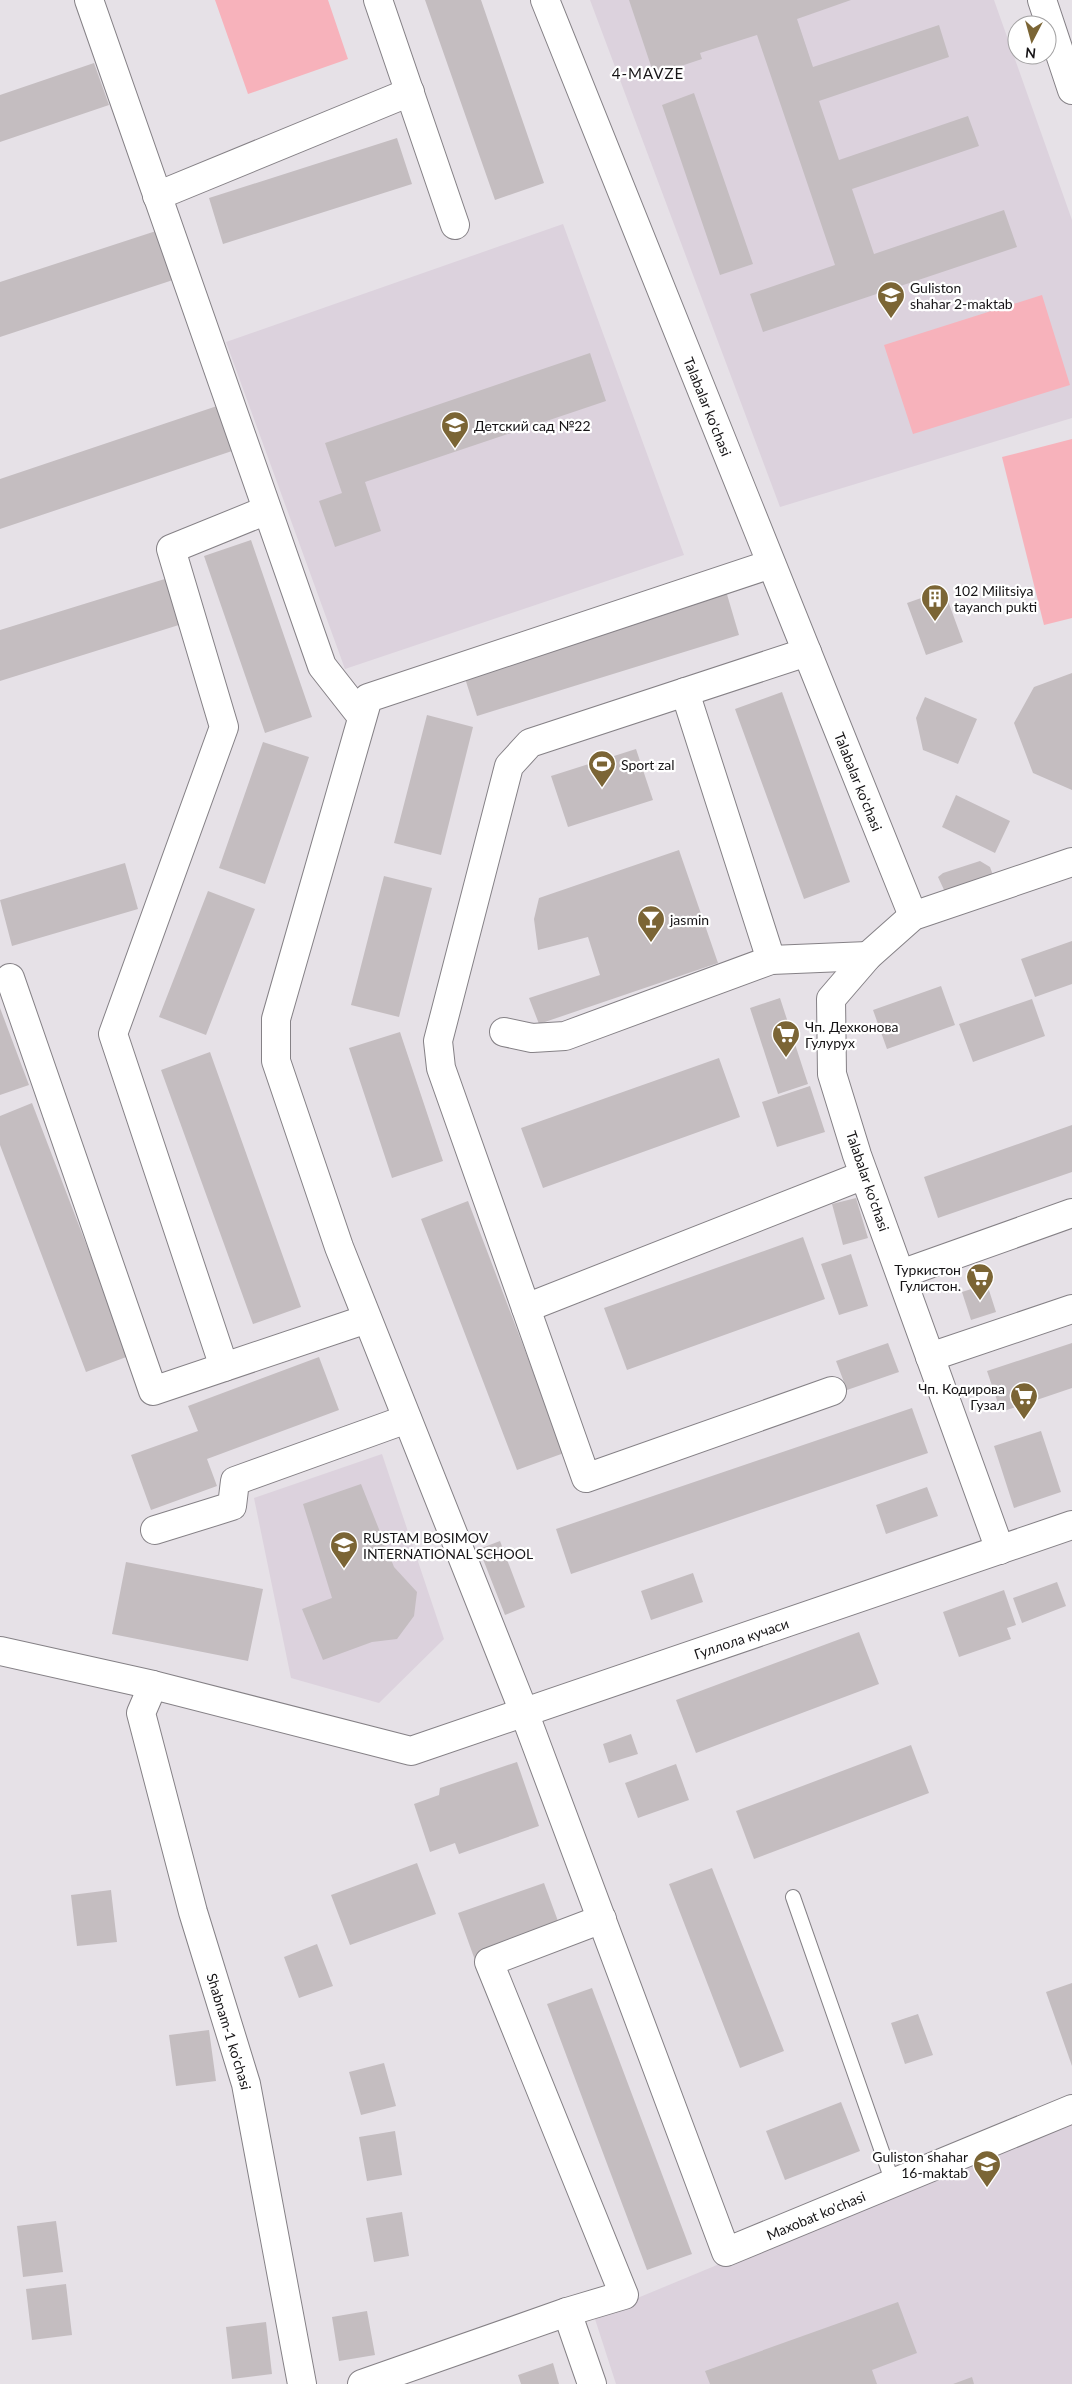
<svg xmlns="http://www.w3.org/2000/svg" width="1072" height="2384" font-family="Lato,sans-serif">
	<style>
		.built { fill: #dcd2dd }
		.green { fill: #f7b2bb }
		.building { fill: #c4bdc0 }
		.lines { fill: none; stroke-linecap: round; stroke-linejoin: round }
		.service-casing { stroke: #858186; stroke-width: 16 }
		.minor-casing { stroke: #858186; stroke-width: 30 }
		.service { stroke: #fff; stroke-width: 14 }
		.minor { stroke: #fff; stroke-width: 28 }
		.labels { text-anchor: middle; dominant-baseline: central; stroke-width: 4.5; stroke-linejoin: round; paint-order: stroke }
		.poi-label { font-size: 14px; fill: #161416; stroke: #fff; text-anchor: start }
		.street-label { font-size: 14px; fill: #161416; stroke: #fff }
		.neighbourhood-label { font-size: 15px; letter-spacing: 1px; fill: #161416; stroke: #fff }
	</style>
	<rect width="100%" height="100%" fill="#e6e1e7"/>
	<path class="built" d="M 590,0 L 994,0 L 1072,220 L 1072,418 L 780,507 Z
		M 563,224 L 684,555 L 345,669 L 226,342 Z
		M 382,1454 L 444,1639 L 379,1703 L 291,1678 L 254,1498 Z
		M 1072,2118 L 1072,2384 L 616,2384 L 594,2316 Z"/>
	<path class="green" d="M 215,0 L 328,0 L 348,59 L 248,94 Z
		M 1042,295 L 1070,385 L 913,434 L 884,345 Z
		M 1072,439 L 1072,618 L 1044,625 L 1002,457 Z"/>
	<path class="building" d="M 425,0 L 481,0 L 544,183 L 495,200 Z
		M 629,0 L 851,0 L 797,19 L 813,67 L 939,25 L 949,57 L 819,101 L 839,160 L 968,116 L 979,146 L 852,189 L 874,254 L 1004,210 L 1017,247 L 763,332 L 750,294 L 835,265 L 757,35 L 700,53 L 702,59 L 654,75 Z
		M 94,63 L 109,105 L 0,142 L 0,95 Z
		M 694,93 L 753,264 L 720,275 L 662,105 Z
		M 397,138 L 412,184 L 223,244 L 209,198 Z
		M 156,231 L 173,280 L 0,337 L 0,282 Z
		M 590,353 L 606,401 L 365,482 L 381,531 L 335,547 L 319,501 L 342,493 L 325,443 Z
		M 220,405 L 235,450 L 0,529 L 0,479 Z
		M 251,540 L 312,717 L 265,733 L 204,556 Z
		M 168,578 L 182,624 L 0,681 L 0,630 Z
		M 944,590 L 963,642 L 926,655 L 907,603 Z
		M 726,591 L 739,635 L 477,716 L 463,672 Z
		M 1072,673 L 1072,790 L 1033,773 L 1014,723 L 1034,687 Z
		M 782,692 L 850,882 L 804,899 L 735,709 Z
		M 925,697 L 977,719 L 958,764 L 923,750 L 916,718 Z
		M 427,715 L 473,727 L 441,855 L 394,843 Z
		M 263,742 L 309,757 L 265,884 L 219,868 Z
		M 636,749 L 653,800 L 568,827 L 551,776 Z
		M 956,795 L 1010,821 L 995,853 L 942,827 Z
		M 679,850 L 718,963 L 539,1024 L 529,998 L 600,975 L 588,937 L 538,950 L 534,919 L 539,898 Z
		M 980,861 L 990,867 L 994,878 L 945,892 L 938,877 L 943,873 Z
		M 125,863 L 138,909 L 12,946 L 0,900 Z
		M 384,876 L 432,888 L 399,1017 L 351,1005 Z
		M 208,891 L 255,909 L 206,1035 L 159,1017 Z
		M 1072,941 L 1072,984 L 1035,997 L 1021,959 Z
		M 941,986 L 955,1025 L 887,1049 L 873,1010 Z
		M 780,998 L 808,1084 L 778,1094 L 750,1008 Z
		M 1032,999 L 1045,1036 L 973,1062 L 959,1024 Z
		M 0,1008 L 29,1085 L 0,1095 Z
		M 400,1032 L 443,1161 L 392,1178 L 349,1048 Z
		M 210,1052 L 301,1307 L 253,1324 L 161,1070 Z
		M 719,1058 L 740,1117 L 543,1188 L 521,1128 Z
		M 810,1086 L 825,1132 L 777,1147 L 762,1102 Z
		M 32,1103 L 129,1356 L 86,1372 L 0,1145 L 0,1116 Z
		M 1072,1125 L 1072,1172 L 938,1218 L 924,1177 Z
		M 856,1198 L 868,1238 L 843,1245 L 832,1204 Z
		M 468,1201 L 564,1453 L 517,1470 L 421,1219 Z
		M 803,1237 L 825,1299 L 627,1370 L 604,1308 Z
		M 851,1254 L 868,1306 L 839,1315 L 821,1264 Z
		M 987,1284 L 996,1312 L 971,1320 L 962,1292 Z
		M 888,1343 L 899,1372 L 847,1390 L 836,1361 Z
		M 1072,1343 L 1072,1388 L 1001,1412 L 987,1371 Z
		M 319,1357 L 339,1410 L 207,1459 L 217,1486 L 151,1510 L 131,1455 L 198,1431 L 188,1406 Z
		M 912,1408 L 928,1453 L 571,1574 L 556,1529 Z
		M 1041,1431 L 1061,1492 L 1014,1508 L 994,1446 Z
		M 361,1484 L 394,1567 L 417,1592 L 414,1616 L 397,1639 L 372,1642 L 323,1660 L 302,1609 L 332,1598 L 303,1504 Z
		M 927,1487 L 938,1516 L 886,1534 L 876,1505 Z
		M 500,1541 L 525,1607 L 505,1615 L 479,1549 Z
		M 126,1562 L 263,1589 L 248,1661 L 112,1634 Z
		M 693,1573 L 703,1602 L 651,1620 L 641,1591 Z
		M 1057,1582 L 1066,1606 L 1022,1623 L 1013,1598 Z
		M 1004,1590 L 1016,1625 L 1007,1628 L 1011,1639 L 959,1657 L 943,1612 Z
		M 859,1632 L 879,1684 L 696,1753 L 676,1700 Z
		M 631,1734 L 638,1754 L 609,1763 L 603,1744 Z
		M 911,1745 L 929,1793 L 754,1859 L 736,1811 Z
		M 517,1762 L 539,1826 L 459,1854 L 455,1843 L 430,1852 L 414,1804 L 439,1795 L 440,1788 Z
		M 676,1764 L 689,1800 L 638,1818 L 625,1783 Z
		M 417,1863 L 436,1914 L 350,1945 L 331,1895 Z
		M 712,1868 L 784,2051 L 740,2068 L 669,1884 Z
		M 544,1883 L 562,1932 L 476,1963 L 458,1913 Z
		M 111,1890 L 117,1942 L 77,1946 L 71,1895 Z
		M 317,1944 L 333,1986 L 299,1998 L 284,1957 Z
		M 1072,1983 L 1072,2066 L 1046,1992 Z
		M 592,1988 L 692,2254 L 647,2270 L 547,2004 Z
		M 918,2014 L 933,2055 L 905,2064 L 891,2023 Z
		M 209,2030 L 216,2081 L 176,2086 L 169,2035 Z
		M 384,2063 L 396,2106 L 361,2115 L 349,2072 Z
		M 841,2102 L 860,2151 L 785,2180 L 766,2131 Z
		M 395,2131 L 402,2175 L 367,2181 L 359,2137 Z
		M 402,2212 L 409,2256 L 374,2262 L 366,2218 Z
		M 56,2221 L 63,2272 L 23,2277 L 17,2226 Z
		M 66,2284 L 72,2335 L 32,2340 L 26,2289 Z
		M 898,2302 L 917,2353 L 872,2370 L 877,2384 L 710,2384 L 705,2371 Z
		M 367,2311 L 375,2355 L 339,2361 L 332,2317 Z
		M 266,2322 L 272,2374 L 232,2379 L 226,2327 Z
		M 553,2363 L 559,2384 L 521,2384 L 518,2375 Z
		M 972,2377 L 974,2384 L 953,2384 Z"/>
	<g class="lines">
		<g class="service-casing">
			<path id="service" d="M 793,1897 L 893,2183"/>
		</g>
		<g class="minor-casing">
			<g id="minor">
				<path d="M 89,0 L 322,666 L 362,717"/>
				<path d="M 378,0 L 455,225"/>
				<path id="s1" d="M 545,0 L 913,916"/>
				<path d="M 1042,0 L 1072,90"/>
				<path d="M 157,196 L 410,92"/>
				<path id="s2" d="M 771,564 L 368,698 L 276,1019 L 276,1061 L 339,1247 L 524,1712 L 726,2252 L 1072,2109"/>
				<path d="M 807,652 L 530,743 L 509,766 L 438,1041 L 441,1068 L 586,1478 L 832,1391"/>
				<path d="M 685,692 L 771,960"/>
				<path d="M 10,978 L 153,1391 L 367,1319"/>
				<path d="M 504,1032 L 532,1038 L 565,1036 L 771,960 L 868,956"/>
				<path d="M 901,1274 L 1072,1213"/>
				<path d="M 526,1308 L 864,1175"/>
				<path d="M 930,1357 L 1072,1309"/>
				<path d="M 224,1367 L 113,1034 L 224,727 L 171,549 L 267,510"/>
				<path d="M 155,1530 L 232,1506 L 235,1481 L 407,1419"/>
				<path d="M 1000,1550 L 857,1155 L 832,1074 L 831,999 L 868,956 L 913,916 L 1072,862"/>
				<path id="s3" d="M 0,1651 L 153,1685 L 411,1751 L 1072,1525"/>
				<path id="s4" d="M 153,1685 L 141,1713 L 193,1912 L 246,2084 L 302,2384"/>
				<path d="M 567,2312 L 592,2384"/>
				<path d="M 362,2384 L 567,2312 L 624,2295 L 489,1962 L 602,1919"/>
			</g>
		</g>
		<use href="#service" class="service"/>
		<use href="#minor" class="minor"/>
	</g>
	<defs>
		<g id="school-pin" transform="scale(1.4375)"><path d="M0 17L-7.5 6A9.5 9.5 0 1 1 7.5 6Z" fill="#7b6535" stroke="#fff"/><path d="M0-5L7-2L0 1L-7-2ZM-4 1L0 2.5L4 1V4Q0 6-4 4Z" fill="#fff"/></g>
		<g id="building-pin" transform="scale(1.4375)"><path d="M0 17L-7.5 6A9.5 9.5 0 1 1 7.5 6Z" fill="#7b6535" stroke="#fff"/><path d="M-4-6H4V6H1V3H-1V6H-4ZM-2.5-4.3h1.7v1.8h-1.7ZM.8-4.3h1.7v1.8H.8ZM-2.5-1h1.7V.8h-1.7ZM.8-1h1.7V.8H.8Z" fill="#fff"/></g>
		<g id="stadium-pin" transform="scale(1.4375)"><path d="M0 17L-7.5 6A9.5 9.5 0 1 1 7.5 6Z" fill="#7b6535" stroke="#fff"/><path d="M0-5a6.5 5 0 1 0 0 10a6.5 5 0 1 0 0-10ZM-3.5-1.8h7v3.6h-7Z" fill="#fff"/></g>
		<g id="bar-pin" transform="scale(1.4375)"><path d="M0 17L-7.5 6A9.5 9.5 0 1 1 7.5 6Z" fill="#7b6535" stroke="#fff"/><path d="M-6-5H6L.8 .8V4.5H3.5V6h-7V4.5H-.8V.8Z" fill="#fff"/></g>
		<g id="supermarket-pin" transform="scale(1.4375)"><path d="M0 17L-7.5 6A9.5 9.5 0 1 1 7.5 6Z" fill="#7b6535" stroke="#fff"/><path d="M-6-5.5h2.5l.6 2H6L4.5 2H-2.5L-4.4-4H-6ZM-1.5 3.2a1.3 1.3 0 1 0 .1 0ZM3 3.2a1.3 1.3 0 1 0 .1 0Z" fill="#fff"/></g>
	</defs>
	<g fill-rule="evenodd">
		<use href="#school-pin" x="891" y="295"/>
		<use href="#school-pin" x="455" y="425"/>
		<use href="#building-pin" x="935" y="598"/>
		<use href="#stadium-pin" x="602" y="764"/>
		<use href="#bar-pin" x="651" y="919"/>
		<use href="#supermarket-pin" x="786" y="1034"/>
		<use href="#supermarket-pin" x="980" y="1277"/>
		<use href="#supermarket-pin" x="1024" y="1396"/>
		<use href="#school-pin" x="344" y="1545"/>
		<use href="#school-pin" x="987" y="2164"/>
	</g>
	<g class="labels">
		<g class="poi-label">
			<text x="910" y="287">Guliston<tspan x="910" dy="16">shahar 2-maktab</tspan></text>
			<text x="474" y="425">Детский сад №22</text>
			<text x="954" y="590">102 Militsiya<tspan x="954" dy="16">tayanch pukti</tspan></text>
			<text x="621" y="764">Sport zal</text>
			<text x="670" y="919">jasmin</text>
			<text x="805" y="1026">Чп. Дехконова<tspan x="805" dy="16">Гулурух</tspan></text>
			<text x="961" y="1269" text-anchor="end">Туркистон<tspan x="961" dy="16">Гулистон.</tspan></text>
			<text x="1005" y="1388" text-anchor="end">Чп. Кодирова<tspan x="1005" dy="16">Гузал</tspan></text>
			<text x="363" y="1537">RUSTAM BOSIMOV<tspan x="363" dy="16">INTERNATIONAL SCHOOL</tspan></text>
			<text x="968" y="2156" text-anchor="end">Guliston shahar<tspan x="968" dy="16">16-maktab</tspan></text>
		</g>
		<g class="street-label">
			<text stroke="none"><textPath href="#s1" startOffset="438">Talabalar ko'chasi</textPath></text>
			<text stroke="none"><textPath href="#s1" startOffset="842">Talabalar ko'chasi</textPath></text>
			<text transform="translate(868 1181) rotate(71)">Talabalar ko'chasi</text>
			<text stroke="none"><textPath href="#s3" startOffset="772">Гуллола кучаси</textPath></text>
			<text stroke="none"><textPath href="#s4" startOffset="361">Shabnam-1 ko'chasi</textPath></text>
			<text stroke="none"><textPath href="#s2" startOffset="2171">Maxobat ko'chasi</textPath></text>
		</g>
		<g class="neighbourhood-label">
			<text x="648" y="73">4-MAVZE</text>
		</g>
	</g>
	<g transform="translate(1032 40) rotate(186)"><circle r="24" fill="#ffffff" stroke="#a2a1a2"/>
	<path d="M0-4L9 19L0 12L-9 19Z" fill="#7b6535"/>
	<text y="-8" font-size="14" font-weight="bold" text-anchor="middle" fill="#161416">N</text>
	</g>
</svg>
